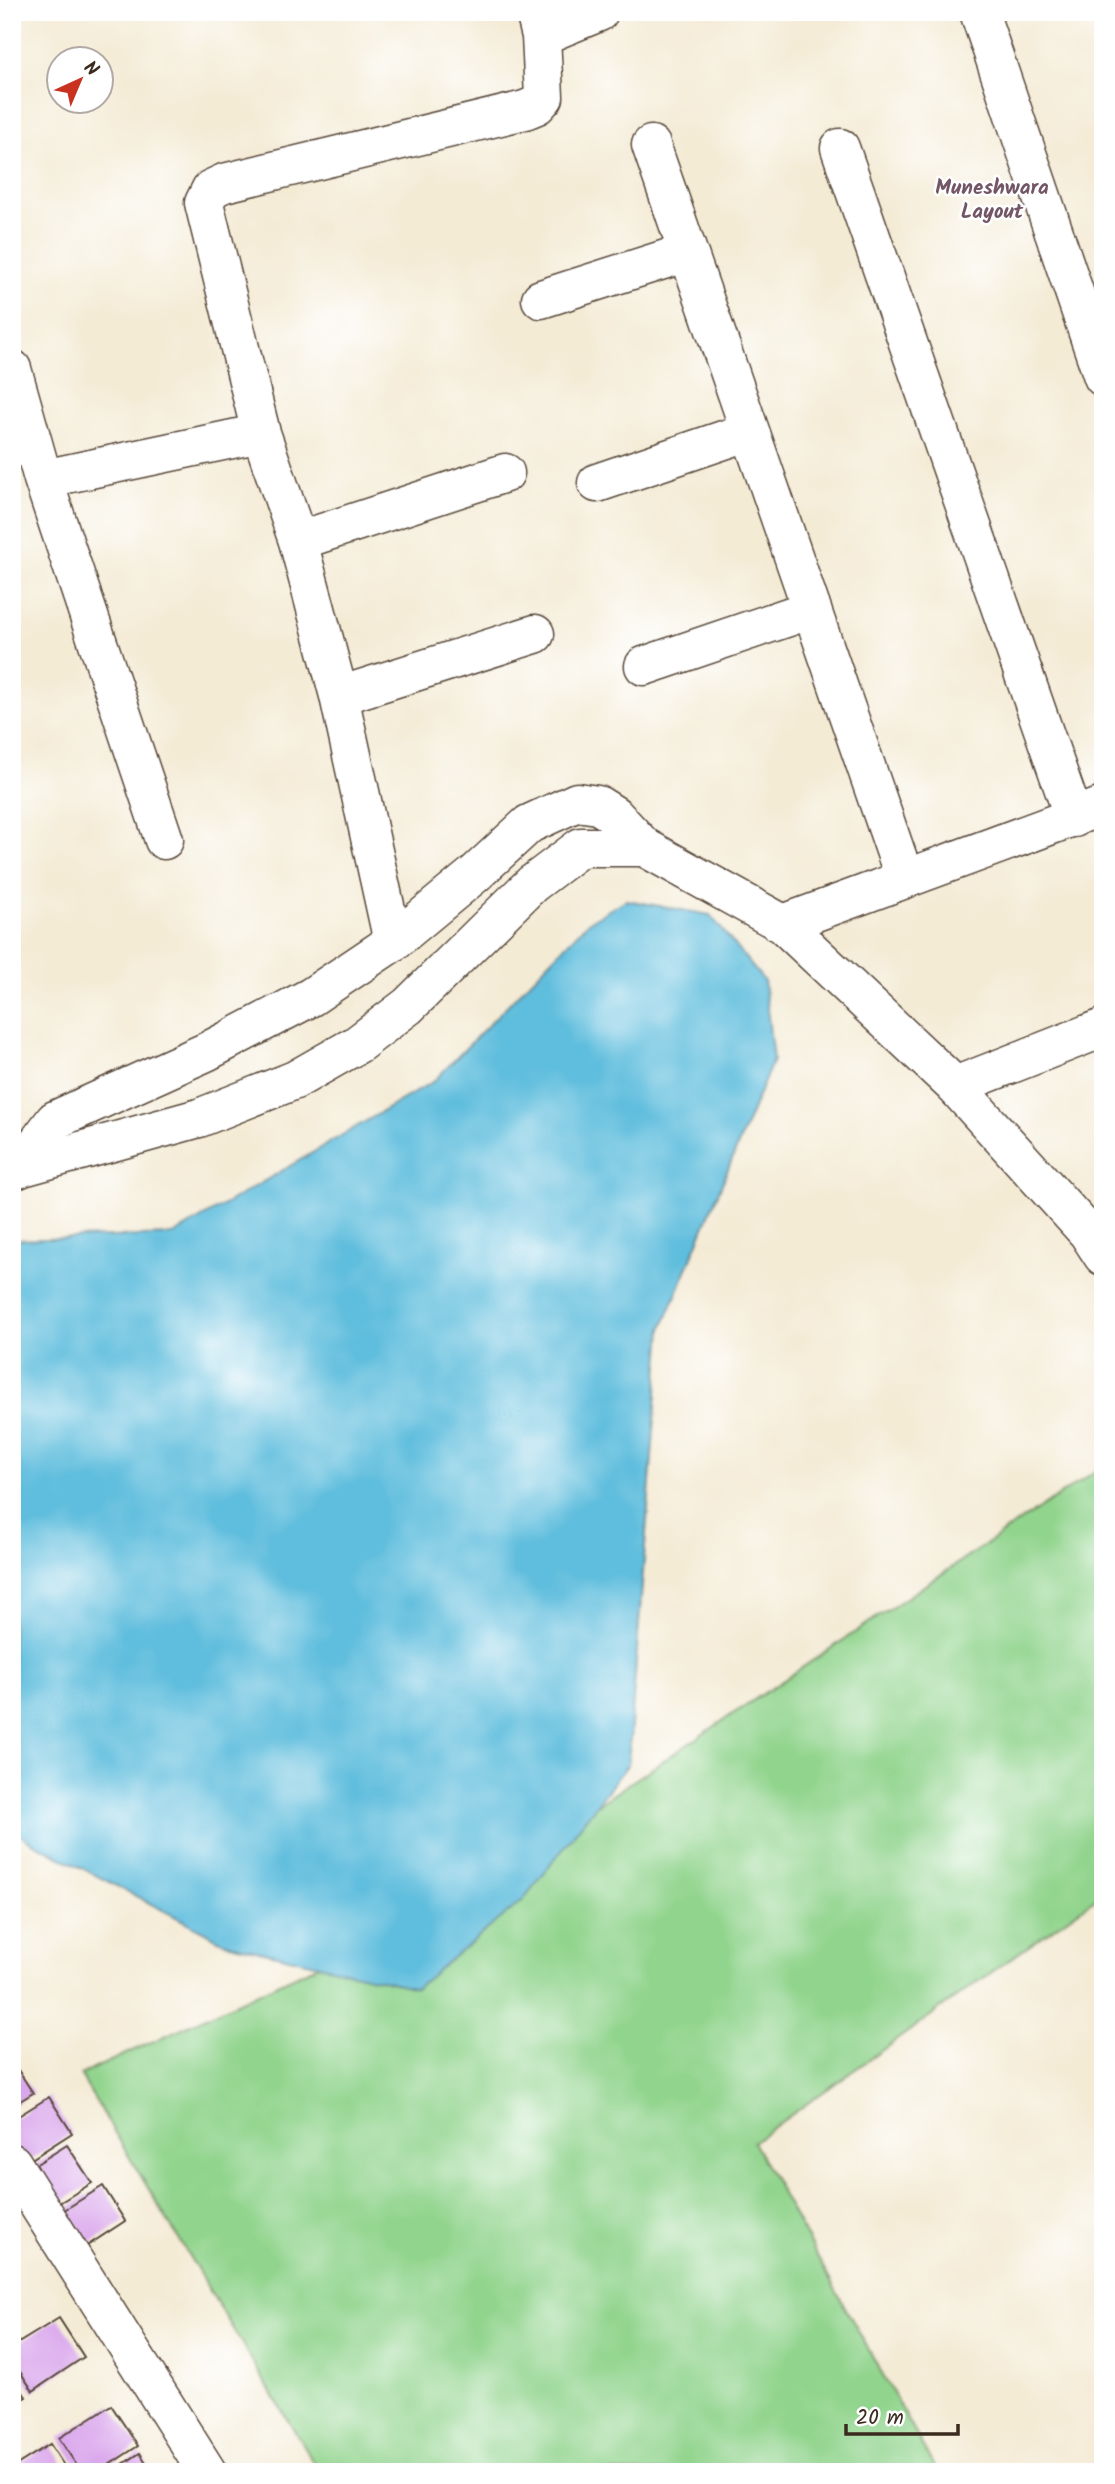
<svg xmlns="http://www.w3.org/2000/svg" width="1115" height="2484" font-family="Kalam,sans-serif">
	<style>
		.green { fill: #91d48d; stroke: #667f56; stroke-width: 2 }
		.water { fill: #5fbddd; stroke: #4d747e; stroke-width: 2 }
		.building { fill: #daa7ec }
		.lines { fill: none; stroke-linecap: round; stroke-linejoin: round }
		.street-casing { stroke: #574739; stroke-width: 41 }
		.secondary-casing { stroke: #574739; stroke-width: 41 }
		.street { stroke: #fff; stroke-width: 38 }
		.secondary { stroke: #fff; stroke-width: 38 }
		.labels { text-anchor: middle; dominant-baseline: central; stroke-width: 5; stroke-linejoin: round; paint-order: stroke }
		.neighbourhood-label { font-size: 21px; font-weight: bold; fill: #735666; stroke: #fff }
	</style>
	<rect width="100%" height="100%" fill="#fff"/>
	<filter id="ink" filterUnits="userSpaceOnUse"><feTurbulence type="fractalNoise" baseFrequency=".0143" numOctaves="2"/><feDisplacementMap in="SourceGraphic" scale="14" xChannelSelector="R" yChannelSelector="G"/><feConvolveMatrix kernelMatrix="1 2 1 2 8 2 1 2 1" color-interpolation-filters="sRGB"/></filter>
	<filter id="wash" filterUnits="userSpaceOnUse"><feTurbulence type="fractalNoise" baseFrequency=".00686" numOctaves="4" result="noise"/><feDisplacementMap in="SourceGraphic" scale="28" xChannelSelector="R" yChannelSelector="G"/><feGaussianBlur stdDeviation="1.57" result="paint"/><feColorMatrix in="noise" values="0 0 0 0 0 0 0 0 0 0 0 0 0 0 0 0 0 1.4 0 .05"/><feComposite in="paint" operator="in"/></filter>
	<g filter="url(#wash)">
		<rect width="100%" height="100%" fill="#f4ebd5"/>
		<path class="green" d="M 1103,1466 L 1103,1893 L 753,2142 L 937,2472 L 319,2472 L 80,2075 L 445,1907 Z"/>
		<path class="water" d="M 626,900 L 710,915 L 764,981 L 773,1060 L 662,1329 L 628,1764 L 523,1900 L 416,1988 L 226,1943 L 26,1839 L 12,1828 L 12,1240 L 173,1235 L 434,1081 L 588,922 Z"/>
		<g id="blocks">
			<path class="building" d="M 12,2061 L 33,2093 L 12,2106 Z
				M 49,2097 L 72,2133 L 22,2165 L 12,2149 L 12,2120 Z
				M 67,2145 L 92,2183 L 51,2208 L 27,2170 Z
				M 103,2186 L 125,2221 L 76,2253 L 53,2217 Z
				M 59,2318 L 84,2357 L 33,2391 L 12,2360 L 12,2347 Z
				M 12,2376 L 26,2397 L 12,2405 Z
				M 111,2405 L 138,2446 L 98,2472 L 81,2472 L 59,2438 Z
				M 50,2444 L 68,2472 L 12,2472 L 12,2468 Z
				M 140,2453 L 152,2472 L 111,2472 Z"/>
		</g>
	</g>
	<g filter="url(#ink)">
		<use href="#blocks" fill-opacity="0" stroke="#574739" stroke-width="2"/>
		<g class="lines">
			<g class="street-casing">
				<path id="street" d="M 535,12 L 541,36 L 544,97 L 537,105 L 525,110 L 224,183 L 211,189 L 204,203 L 261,433 L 298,541 L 339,696 L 393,942 L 475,874 L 529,824 L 577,802 L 598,805 L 614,815 L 644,847
					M 979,12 L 1103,377
					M 541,36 L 599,12
					M 651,145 L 905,879
					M 840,148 L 1074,818
					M 541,299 L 688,252
					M 12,369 L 43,479 L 164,840
					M 43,479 L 261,433
					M 597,483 L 750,431
					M 298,541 L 505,473
					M 644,666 L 812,609
					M 339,696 L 535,634
					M 783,924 L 1103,806
					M 955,1086 L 1103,1028
					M 18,1169 L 55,1120 L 206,1052 L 311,997 L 393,942
					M 12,2163 L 207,2472"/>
			</g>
			<g class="secondary-casing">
				<path id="secondary" d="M 12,1170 L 199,1118 L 295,1080 L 358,1044 L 408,1006 L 532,884 L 581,847 L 644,847 L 783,924 L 955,1086 L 1088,1233 L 1103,1256"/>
			</g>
			<use href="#street" class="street"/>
			<use href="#secondary" class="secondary"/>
		</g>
	</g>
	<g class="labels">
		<g class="neighbourhood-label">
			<text x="992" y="188">Muneshwara<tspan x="992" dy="24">Layout</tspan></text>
		</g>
	</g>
	<rect width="1115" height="2484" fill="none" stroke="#fff" stroke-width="42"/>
	<g transform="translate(80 80) rotate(44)"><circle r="33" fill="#ffffff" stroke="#b1aaa5" stroke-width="2"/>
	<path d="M0-5L12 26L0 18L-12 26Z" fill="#c8321e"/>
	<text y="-10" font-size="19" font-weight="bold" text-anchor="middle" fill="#3b2a1e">N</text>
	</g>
	<path d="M846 2424v10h112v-10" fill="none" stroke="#3b2a1e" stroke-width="3.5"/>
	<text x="856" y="2424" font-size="21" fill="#3b2a1e" stroke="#ffffff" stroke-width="5" paint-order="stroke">20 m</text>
</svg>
